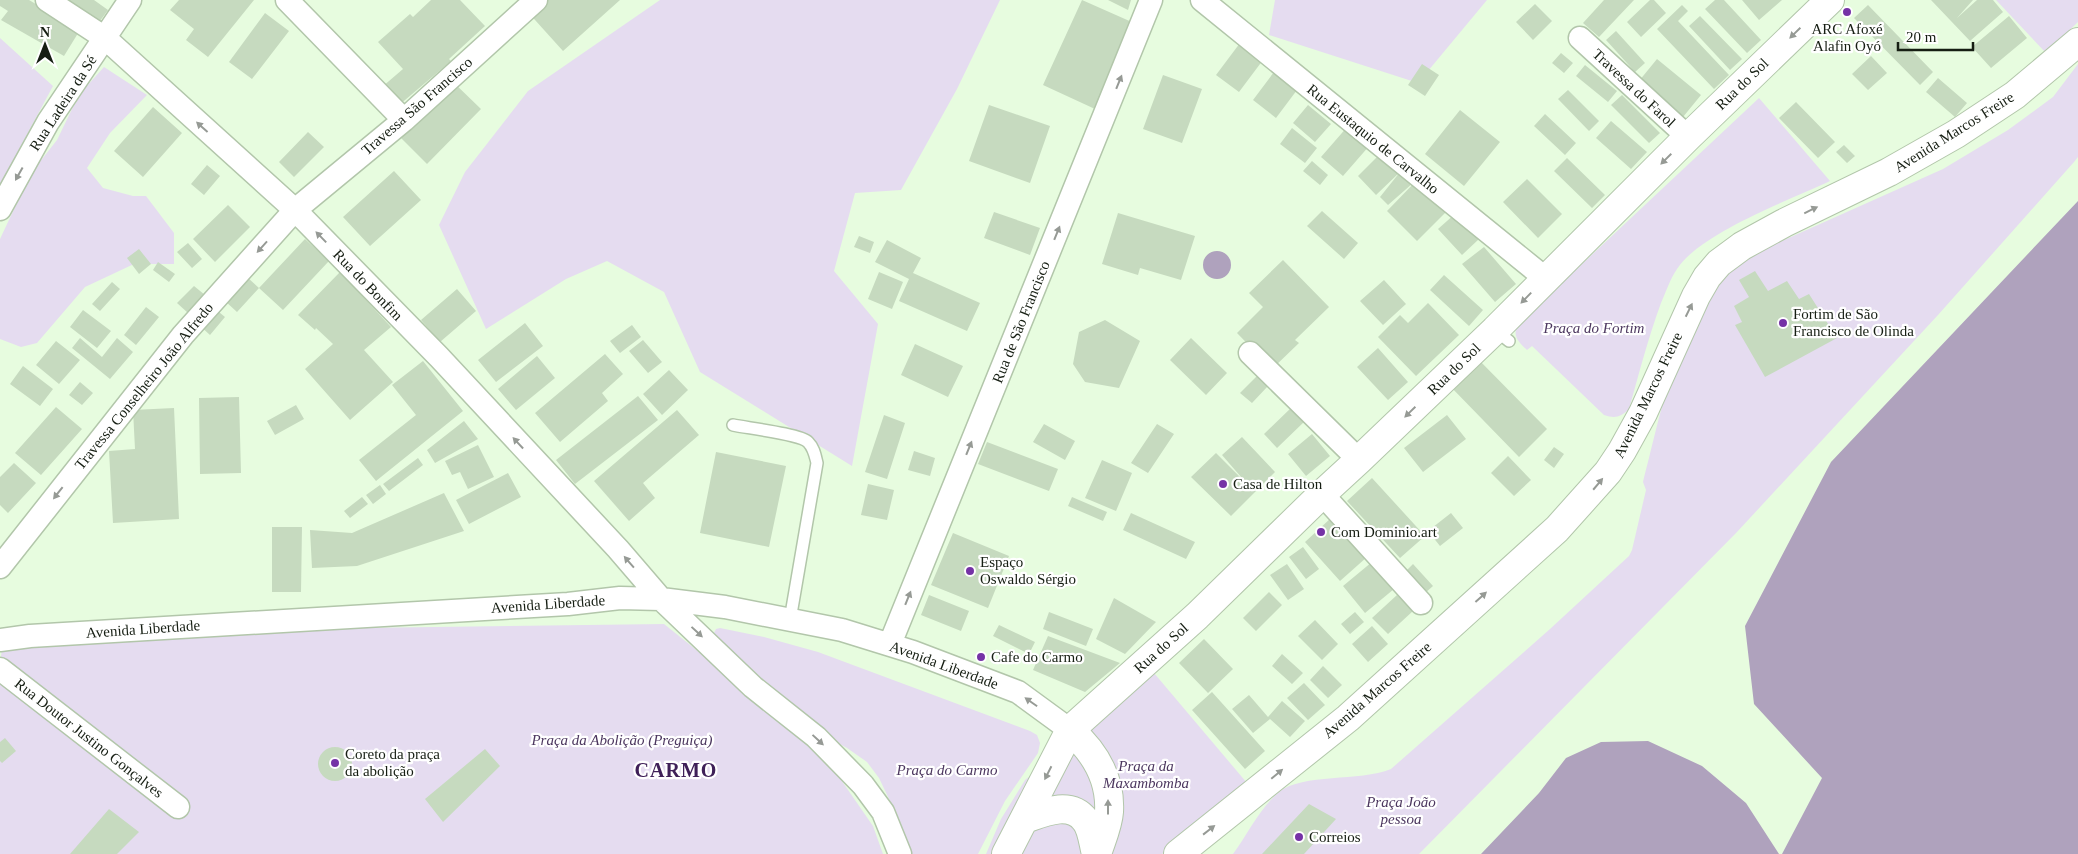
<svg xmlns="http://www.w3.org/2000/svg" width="2078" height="854" font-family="'Times New Roman',serif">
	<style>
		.green { fill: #e5dcf0 }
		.water { fill: #afa2bd }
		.building { fill: #c6dabf }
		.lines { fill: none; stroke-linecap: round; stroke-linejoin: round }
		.service-casing { stroke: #b2c6aa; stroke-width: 14 }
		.minor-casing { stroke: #b2c6aa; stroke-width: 25 }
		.primary-casing { stroke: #b2c6aa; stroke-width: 30 }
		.service { stroke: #fff; stroke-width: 11 }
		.minor { stroke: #fff; stroke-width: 22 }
		.primary { stroke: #fff; stroke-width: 28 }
		.oneway { fill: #969a95 }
		.poi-dot { fill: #7532a6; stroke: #fff; stroke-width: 2 }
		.labels { text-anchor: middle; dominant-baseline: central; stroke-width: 4.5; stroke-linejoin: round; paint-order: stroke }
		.poi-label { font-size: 15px; fill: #161e13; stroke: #fff; text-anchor: start }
		.street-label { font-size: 15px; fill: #161e13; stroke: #fff }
		.park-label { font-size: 15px; font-style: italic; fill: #4c375f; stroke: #fff }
		.district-label { font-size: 20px; font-weight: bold; letter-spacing: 1px; fill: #3f2058; stroke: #fff }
	</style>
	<rect width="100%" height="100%" fill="#e7fcdf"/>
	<path class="green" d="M 660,0 L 1000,0 L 957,89 L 901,190 L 855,193 L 834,271 L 878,324 L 852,466 L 700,372 L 664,292 L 607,261 L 566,279 L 486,329 L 439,225 L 465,172 L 528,91 Z
		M 1275,0 L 1487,0 L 1418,83 L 1269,35 Z
		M 1996,0 L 2078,0 L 2078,22 L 2046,53 Z
		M 0,38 L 53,86 L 0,185 Z
		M 2078,64 L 2078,157 L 2074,162 L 1938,315 L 1737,532 L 1419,854 L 1233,854 C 1248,834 1259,809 1279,792 C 1303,773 1359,782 1391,769 L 1550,629 L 1629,556 L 1632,550 L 1646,490 L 1643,482 C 1660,419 1675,327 1723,279 C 1736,266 1751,257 1766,248 L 1943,169 L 2008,130 L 2053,97 Z
		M 104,67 L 147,95 L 110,133 L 87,168 L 103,188 L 133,196 L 146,196 L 174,233 L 174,264 L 134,264 L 85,287 L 37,343 L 21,347 L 0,339 L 0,239 L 31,173 L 57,140 L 73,107 L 86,87 Z
		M 1759,98 L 1830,181 C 1790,200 1700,233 1677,269 C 1670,279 1666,292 1661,303 C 1648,338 1639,374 1629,409 C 1621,417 1615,419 1604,415 L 1532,346 L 1527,350 C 1518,341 1512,336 1518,324 Z
		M 664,624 L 819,748 L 873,826 L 883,854 L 0,854 L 0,666 L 2,648 L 358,628 Z
		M 720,628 L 764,637 L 818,652 L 1030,731 L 1037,735 L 1040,743 L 1038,753 L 1005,801 L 978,854 L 909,854 L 901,824 L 879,778 L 867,762 L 847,748 L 818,732 L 712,637 L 716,629 Z
		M 1154,673 L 1247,783 L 1162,854 L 986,854 L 1001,819 L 1025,780 L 1092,727 Z"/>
	<path class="water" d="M 2078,201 L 2078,854 L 1782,854 L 1822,778 L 1754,704 L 1745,626 L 1831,462 Z
		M1203 265a14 14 0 1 1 28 0a14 14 0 1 1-28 0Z
		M 1648,741 L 1702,766 L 1746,803 L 1779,854 L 1481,854 L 1539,793 L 1566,758 L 1601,742 Z"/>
	<path class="building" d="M 0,0 L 29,0 L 80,30 L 64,56 L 1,20 L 8,11 L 0,6 Z
		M 62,0 L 94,0 L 108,10 L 97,25 Z
		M 179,0 L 254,0 L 208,57 L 186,40 L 194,29 L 170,10 Z
		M 431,0 L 460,0 L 485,26 L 449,59 L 451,61 L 398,106 L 382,87 L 403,69 L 378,42 L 410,14 L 413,17 Z
		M 538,0 L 620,0 L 563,51 L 526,10 Z
		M 1082,0 L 1134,23 L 1095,109 L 1043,85 Z
		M 1108,0 L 1131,0 L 1128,10 Z
		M 1604,0 L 1634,0 L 1599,37 L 1583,23 Z
		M 1650,0 L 1654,0 L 1666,13 L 1641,37 L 1627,22 Z
		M 1715,0 L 1724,0 L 1761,40 L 1747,53 L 1705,9 Z
		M 1742,0 L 1782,0 L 1759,20 Z
		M 1931,0 L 1973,0 L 1957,18 L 1977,0 L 1993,0 L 2003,12 L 1970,41 Z
		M 1535,4 L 1552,21 L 1533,40 L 1516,22 Z
		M 1682,5 L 1688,11 L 1678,21 L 1729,75 L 1714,89 L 1657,29 Z
		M 1868,5 L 1933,72 L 1920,85 L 1854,18 Z
		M 265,13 L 289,31 L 252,79 L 229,62 Z
		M 1700,16 L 1742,59 L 1730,70 L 1689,26 Z
		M 2009,16 L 2027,38 L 1991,68 L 1972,47 Z
		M 1616,31 L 1645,63 L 1635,72 L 1606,40 Z
		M 1243,39 L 1266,56 L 1239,92 L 1216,75 Z
		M 1561,53 L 1573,63 L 1564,73 L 1552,63 Z
		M 1871,56 L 1887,73 L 1868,90 L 1852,74 Z
		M 1657,59 L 1701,95 L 1683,117 L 1639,81 Z
		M 1422,64 L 1439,75 L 1425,96 L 1408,85 Z
		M 1585,65 L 1617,91 L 1608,102 L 1576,76 Z
		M 1277,68 L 1300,86 L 1276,118 L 1253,100 Z
		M 1163,75 L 1202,89 L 1182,143 L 1143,129 Z
		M 1938,78 L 1967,103 L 1955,117 L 1926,92 Z
		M 451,80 L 481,109 L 427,164 L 397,134 Z
		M 1568,90 L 1599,121 L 1589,131 L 1558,99 Z
		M 1622,95 L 1660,133 L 1649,143 L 1611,105 Z
		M 1796,102 L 1835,142 L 1818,158 L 1779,118 Z
		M 989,105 L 1050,126 L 1030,183 L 969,161 Z
		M 1308,105 L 1331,124 L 1315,142 L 1293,123 Z
		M 153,107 L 182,133 L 143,177 L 114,151 Z
		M 1460,110 L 1500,142 L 1464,186 L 1425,154 Z
		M 1545,114 L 1576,143 L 1565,155 L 1534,126 Z
		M 1611,121 L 1647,152 L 1631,169 L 1596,138 Z
		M 1348,126 L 1370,145 L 1343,176 L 1321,157 Z
		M 1292,128 L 1317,148 L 1305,163 L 1280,144 Z
		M 308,132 L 324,147 L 294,177 L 279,162 Z
		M 1844,145 L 1855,156 L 1847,163 L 1836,152 Z
		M 1381,153 L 1413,183 L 1388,205 L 1380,197 L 1400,172 L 1376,195 L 1358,176 Z
		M 1567,158 L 1605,195 L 1592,208 L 1554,171 Z
		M 1312,161 L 1328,175 L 1320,185 L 1303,171 Z
		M 207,165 L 220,176 L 204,195 L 191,184 Z
		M 394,171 L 421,200 L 370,246 L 343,217 Z
		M 1418,179 L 1448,210 L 1417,241 L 1387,211 Z
		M 1527,179 L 1562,214 L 1538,238 L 1503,202 Z
		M 228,205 L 250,227 L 215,262 L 193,239 Z
		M 1322,211 L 1358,243 L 1344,259 L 1307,226 Z
		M 994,212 L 1040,228 L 1030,255 L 984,238 Z
		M 1118,213 L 1195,236 L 1181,280 L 1140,268 L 1138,275 L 1102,264 Z
		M 1456,213 L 1479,239 L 1462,255 L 1438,229 Z
		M 859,236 L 874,242 L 870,253 L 854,247 Z
		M 305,239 L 329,261 L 283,310 L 259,288 Z
		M 887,240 L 921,258 L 913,273 L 980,303 L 967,331 L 899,301 L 909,279 L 875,262 Z
		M 188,243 L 202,259 L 192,268 L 177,252 Z
		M 1484,247 L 1516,284 L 1495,302 L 1462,264 Z
		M 139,249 L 151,264 L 139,274 L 127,258 Z
		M 1283,260 L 1329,307 L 1295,340 L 1299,343 L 1272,369 L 1237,333 L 1263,307 L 1249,293 Z
		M 158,262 L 175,274 L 169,282 L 153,270 Z
		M 1755,271 L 1768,291 L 1787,281 L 1799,299 L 1809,294 L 1837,338 L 1765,377 L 1735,325 L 1742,322 L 1734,306 L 1749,297 L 1739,280 Z
		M 340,272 L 391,327 L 364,350 L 393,382 L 350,420 L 305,369 L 333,344 L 316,328 L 315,330 L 298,315 Z
		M 879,272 L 903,282 L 892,309 L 868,299 Z
		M 1444,275 L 1483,310 L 1469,326 L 1430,290 Z
		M 247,277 L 259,288 L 237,312 L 225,301 Z
		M 1384,280 L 1406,304 L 1383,325 L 1360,301 Z
		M 112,282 L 120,289 L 100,311 L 92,304 Z
		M 194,286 L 205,295 L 188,313 L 177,303 Z
		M 457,289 L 476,311 L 440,342 L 421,320 Z
		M 1428,303 L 1459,335 L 1416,376 L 1378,337 L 1400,315 L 1408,323 Z
		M 146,307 L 159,317 L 136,345 L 124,335 Z
		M 214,308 L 225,317 L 210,335 L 199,325 Z
		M 83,310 L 111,331 L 97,348 L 70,327 Z
		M 1105,320 L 1140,341 L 1119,388 L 1085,382 L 1073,364 L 1079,332 Z
		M 525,323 L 543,346 L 496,382 L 478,360 Z
		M 632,325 L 641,337 L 620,353 L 610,341 Z
		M 80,338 L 102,357 L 117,338 L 133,352 L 110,379 L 72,348 Z
		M 1191,338 L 1227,373 L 1206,395 L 1170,360 Z
		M 643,340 L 662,362 L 648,373 L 629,351 Z
		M 56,341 L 80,360 L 59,384 L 36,365 Z
		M 915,344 L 963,366 L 948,397 L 901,375 Z
		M 1378,348 L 1408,382 L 1388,400 L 1357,367 Z
		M 605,354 L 623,374 L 602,393 L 608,401 L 560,442 L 535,413 Z
		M 537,356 L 555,378 L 516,410 L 498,389 Z
		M 1476,357 L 1547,429 L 1519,457 L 1448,384 Z
		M 423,361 L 463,411 L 376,481 L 359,460 L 416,415 L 392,385 Z
		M 23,366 L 53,389 L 40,406 L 10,384 Z
		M 669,370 L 688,390 L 662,415 L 643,394 Z
		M 1257,376 L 1268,386 L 1252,403 L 1240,393 Z
		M 80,382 L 93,393 L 82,405 L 69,395 Z
		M 638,396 L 658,420 L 575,484 L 556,460 Z
		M 239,397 L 241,473 L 200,474 L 199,398 Z
		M 296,405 L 304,419 L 275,435 L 267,421 Z
		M 56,407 L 82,429 L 41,475 L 15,453 Z
		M 1292,407 L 1305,421 L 1277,448 L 1264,434 Z
		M 174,408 L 179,519 L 113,523 L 109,451 L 135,449 L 133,410 Z
		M 677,410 L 699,435 L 643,483 L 655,498 L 629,521 L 594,481 Z
		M 884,415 L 905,423 L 887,479 L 865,472 Z
		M 1447,415 L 1466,439 L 1423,472 L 1404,448 Z
		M 464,421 L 478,439 L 435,463 L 427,450 Z
		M 1044,424 L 1075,441 L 1065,460 L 1033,442 Z
		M 1157,424 L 1174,434 L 1148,473 L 1131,463 Z
		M 1312,434 L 1330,456 L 1306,476 L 1288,454 Z
		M 1242,437 L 1275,472 L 1231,516 L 1191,477 L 1216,453 L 1248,485 L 1222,455 Z
		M 987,442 L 1058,469 L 1049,491 L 978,464 Z
		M 478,445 L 494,477 L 468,489 L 460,472 L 452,475 L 445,461 Z
		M 1554,447 L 1564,454 L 1554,468 L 1544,460 Z
		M 914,451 L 935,458 L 930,476 L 908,470 Z
		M 716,452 L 786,466 L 769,547 L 700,533 Z
		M 1508,456 L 1531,480 L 1514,496 L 1491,473 Z
		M 418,458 L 423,465 L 389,491 L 383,484 Z
		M 1102,460 L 1132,473 L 1116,511 L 1085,498 Z
		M 14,463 L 36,483 L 8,513 L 0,505 L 0,477 Z
		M 508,473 L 521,497 L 469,524 L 456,500 Z
		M 1372,478 L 1425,536 L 1400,558 L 1347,501 Z
		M 868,484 L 894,490 L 887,520 L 861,515 Z
		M 380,485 L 386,494 L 373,504 L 366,495 Z
		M 444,493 L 464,531 L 357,566 L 312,568 L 310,530 L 352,533 Z
		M 362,497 L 368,504 L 350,518 L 344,511 Z
		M 1072,497 L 1107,512 L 1103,521 L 1068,506 Z
		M 1131,513 L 1195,542 L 1186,559 L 1123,530 Z
		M 1451,513 L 1463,528 L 1440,546 L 1428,531 Z
		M 1331,518 L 1367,557 L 1340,581 L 1305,542 Z
		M 272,527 L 302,527 L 301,592 L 272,592 Z
		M 953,533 L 1009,556 L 988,608 L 931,585 Z
		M 1303,547 L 1319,569 L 1306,579 L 1289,557 Z
		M 1372,562 L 1394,589 L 1365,613 L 1343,586 Z
		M 1287,564 L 1304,589 L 1288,600 L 1270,575 Z
		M 1413,564 L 1433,586 L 1424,594 L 1404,573 Z
		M 1269,592 L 1282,605 L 1256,631 L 1243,618 Z
		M 929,595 L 969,611 L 961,631 L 921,615 Z
		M 1397,595 L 1413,611 L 1388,634 L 1372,618 Z
		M 1114,598 L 1156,622 L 1125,654 L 1096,639 Z
		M 1049,612 L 1093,629 L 1086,646 L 1043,629 Z
		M 1355,612 L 1364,622 L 1350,634 L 1341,624 Z
		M 1315,620 L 1338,644 L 1322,660 L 1298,636 Z
		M 999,625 L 1035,642 L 1029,654 L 993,636 Z
		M 1372,626 L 1388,644 L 1368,662 L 1352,644 Z
		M 1048,636 L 1120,663 L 1085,692 L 1033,670 Z
		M 1204,639 L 1233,669 L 1208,693 L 1179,663 Z
		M 1282,654 L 1303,673 L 1292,684 L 1272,666 Z
		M 1323,666 L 1342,685 L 1328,698 L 1310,680 Z
		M 1304,683 L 1325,705 L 1308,720 L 1287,698 Z
		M 1212,692 L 1265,751 L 1245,769 L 1192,710 Z
		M 1249,695 L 1268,717 L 1282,701 L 1305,721 L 1290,737 L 1270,719 L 1253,733 L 1232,709 Z
		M 5,738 L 16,751 L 2,763 L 0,761 L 0,742 Z
		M318 764a17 17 0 1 1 34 0a17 17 0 1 1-34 0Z
		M 485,749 L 500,766 L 443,822 L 425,799 Z
		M 1309,804 L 1336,819 L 1304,854 L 1262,854 Z
		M 109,809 L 139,832 L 117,854 L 70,854 Z"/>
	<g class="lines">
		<g class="service-casing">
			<path id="service" d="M 1495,330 L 1509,341
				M 733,425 C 747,428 800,434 808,442 C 814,448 815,455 817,463 L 790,620"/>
		</g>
		<g class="minor-casing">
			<path id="minor" d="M 47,0 L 105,38 L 295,210 L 439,357 L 618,549 L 661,599 L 753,687 L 816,737 L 863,785 L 883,812 L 900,854
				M 287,0 L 404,120
				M 1202,0 L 1545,278
				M 1580,38 L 1688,137
				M 0,209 L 48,122 L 130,0
				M 1250,353 L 1359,460
				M 1322,494 L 1421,603
				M 0,567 L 183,335 L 295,210 L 404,120 L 536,0
				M 0,640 L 30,636 L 568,604 L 620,598 L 661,599 L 725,607 L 842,630 L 913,652 L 1018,692 L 1070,730
				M 890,644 L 1151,0
				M 0,669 L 178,807"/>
		</g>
		<g class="primary-casing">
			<path id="primary" d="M 1070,730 C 1095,752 1111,778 1109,812 C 1108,826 1101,841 1097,854
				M 1025,819 C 1042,813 1070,800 1085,820 C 1092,828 1093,843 1096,854
				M 1006,854 L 1070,730 L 1197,616 L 1322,494 L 1359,460 L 1495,330 L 1688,137 L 1830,0
				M 1178,854 L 1348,718 L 1557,529 L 1608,472 L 1622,451 L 1643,413 L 1696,296 L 1707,277 L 1719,263 L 1742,246 L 1784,223 L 1889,172 L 1956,134 L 2015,95 L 2078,42"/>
		</g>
		<use href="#service" class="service"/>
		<use href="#minor" class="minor"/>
		<use href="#primary" class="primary"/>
	</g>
	<defs><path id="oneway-solid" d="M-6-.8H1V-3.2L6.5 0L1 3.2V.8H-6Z" transform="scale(1.25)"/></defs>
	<g class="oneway">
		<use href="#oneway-solid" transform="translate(1795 33) rotate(136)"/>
		<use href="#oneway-solid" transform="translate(1119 82) rotate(-68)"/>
		<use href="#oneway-solid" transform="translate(202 127) rotate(-138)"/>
		<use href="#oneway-solid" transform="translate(1666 159) rotate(135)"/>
		<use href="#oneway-solid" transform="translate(19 174) rotate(119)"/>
		<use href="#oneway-solid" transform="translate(1811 210) rotate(-26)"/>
		<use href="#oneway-solid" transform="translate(1057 233) rotate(-68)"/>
		<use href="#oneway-solid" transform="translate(321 237) rotate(-134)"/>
		<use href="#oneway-solid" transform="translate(262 247) rotate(132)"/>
		<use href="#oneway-solid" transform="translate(1526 298) rotate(134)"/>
		<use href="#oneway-solid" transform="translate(1689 310) rotate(-64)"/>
		<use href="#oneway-solid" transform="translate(1410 412) rotate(136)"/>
		<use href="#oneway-solid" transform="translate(518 443) rotate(-133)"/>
		<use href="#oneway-solid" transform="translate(969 448) rotate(-68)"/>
		<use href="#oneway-solid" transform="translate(1598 484) rotate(-50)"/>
		<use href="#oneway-solid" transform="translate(58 493) rotate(128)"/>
		<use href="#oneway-solid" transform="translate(629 562) rotate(-131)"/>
		<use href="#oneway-solid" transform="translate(1481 597) rotate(-42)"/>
		<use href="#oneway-solid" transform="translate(908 598) rotate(-68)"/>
		<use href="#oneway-solid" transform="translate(697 632) rotate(43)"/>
		<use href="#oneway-solid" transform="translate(1031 702) rotate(-145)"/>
		<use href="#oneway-solid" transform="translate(818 740) rotate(43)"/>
		<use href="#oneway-solid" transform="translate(1048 773) rotate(117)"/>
		<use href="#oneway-solid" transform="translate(1277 774) rotate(-40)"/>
		<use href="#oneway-solid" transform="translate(1108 807) rotate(-90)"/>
		<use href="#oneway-solid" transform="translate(1209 830) rotate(-38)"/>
	</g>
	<g class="poi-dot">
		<circle cx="1847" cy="12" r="5"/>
		<circle cx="1783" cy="323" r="5"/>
		<circle cx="1223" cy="484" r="5"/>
		<circle cx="1321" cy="532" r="5"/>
		<circle cx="970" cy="571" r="5"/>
		<circle cx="981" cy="657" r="5"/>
		<circle cx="335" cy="763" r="5"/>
		<circle cx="1299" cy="837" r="5"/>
	</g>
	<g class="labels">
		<g class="poi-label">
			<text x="1847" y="29" text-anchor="middle">ARC Afoxé<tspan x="1847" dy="17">Alafin Oyó</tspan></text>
			<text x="1793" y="314">Fortim de São<tspan x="1793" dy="17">Francisco de Olinda</tspan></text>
			<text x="1233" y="484">Casa de Hilton</text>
			<text x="1331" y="532">Com Dominio.art</text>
			<text x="980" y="562">Espaço<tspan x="980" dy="17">Oswaldo Sérgio</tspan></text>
			<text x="991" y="657">Cafe do Carmo</text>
			<text x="345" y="754">Coreto da praça<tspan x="345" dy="17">da abolição</tspan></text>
			<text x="1309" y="837">Correios</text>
		</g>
		<g class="street-label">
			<text transform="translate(1742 84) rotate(-44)">Rua do Sol</text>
			<text transform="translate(1634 88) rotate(43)">Travessa do Farol</text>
			<text transform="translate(63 103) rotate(-57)">Rua Ladeira da Sé</text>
			<text transform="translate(417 106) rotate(-41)">Travessa São Francisco</text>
			<text transform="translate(1954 132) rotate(-32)">Avenida Marcos Freire</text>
			<text transform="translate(1373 139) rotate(39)">Rua Eustaquio de Carvalho</text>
			<text transform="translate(368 285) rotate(46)">Rua do Bonfim</text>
			<text transform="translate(1021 322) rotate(-68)">Rua de São Francisco</text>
			<text transform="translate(1454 369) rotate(-44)">Rua do Sol</text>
			<text transform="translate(144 386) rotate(-51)">Travessa Conselheiro João Alfredo</text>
			<text transform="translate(1648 395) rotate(-64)">Avenida Marcos Freire</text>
			<text transform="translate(548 604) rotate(-4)">Avenida Liberdade</text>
			<text transform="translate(143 629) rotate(-4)">Avenida Liberdade</text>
			<text transform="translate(1161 648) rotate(-42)">Rua do Sol</text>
			<text transform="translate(944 665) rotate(20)">Avenida Liberdade</text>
			<text transform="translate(1377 690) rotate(-41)">Avenida Marcos Freire</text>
			<text transform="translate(89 738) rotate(38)">Rua Doutor Justino Gonçalves</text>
		</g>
		<g class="park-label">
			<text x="1594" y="328">Praça do Fortim</text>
			<text x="622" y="740">Praça da Abolição (Preguiça)</text>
			<text x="1146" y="766">Praça da<tspan x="1146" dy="17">Maxambomba</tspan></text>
			<text x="947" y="770">Praça do Carmo</text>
			<text x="1401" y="802">Praça João<tspan x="1401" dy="17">pessoa</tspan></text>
		</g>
		<g class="district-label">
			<text x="676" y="770">CARMO</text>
		</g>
	</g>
	<g transform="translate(45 45)" stroke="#ffffff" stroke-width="4" paint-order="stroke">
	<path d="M0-4L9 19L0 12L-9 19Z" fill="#161e13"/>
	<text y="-8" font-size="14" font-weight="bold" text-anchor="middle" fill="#161e13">N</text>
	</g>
	<path d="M1898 42v8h75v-8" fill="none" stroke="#161e13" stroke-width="2.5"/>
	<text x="1906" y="42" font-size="15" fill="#161e13" stroke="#ffffff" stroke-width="4" paint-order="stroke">20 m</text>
</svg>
